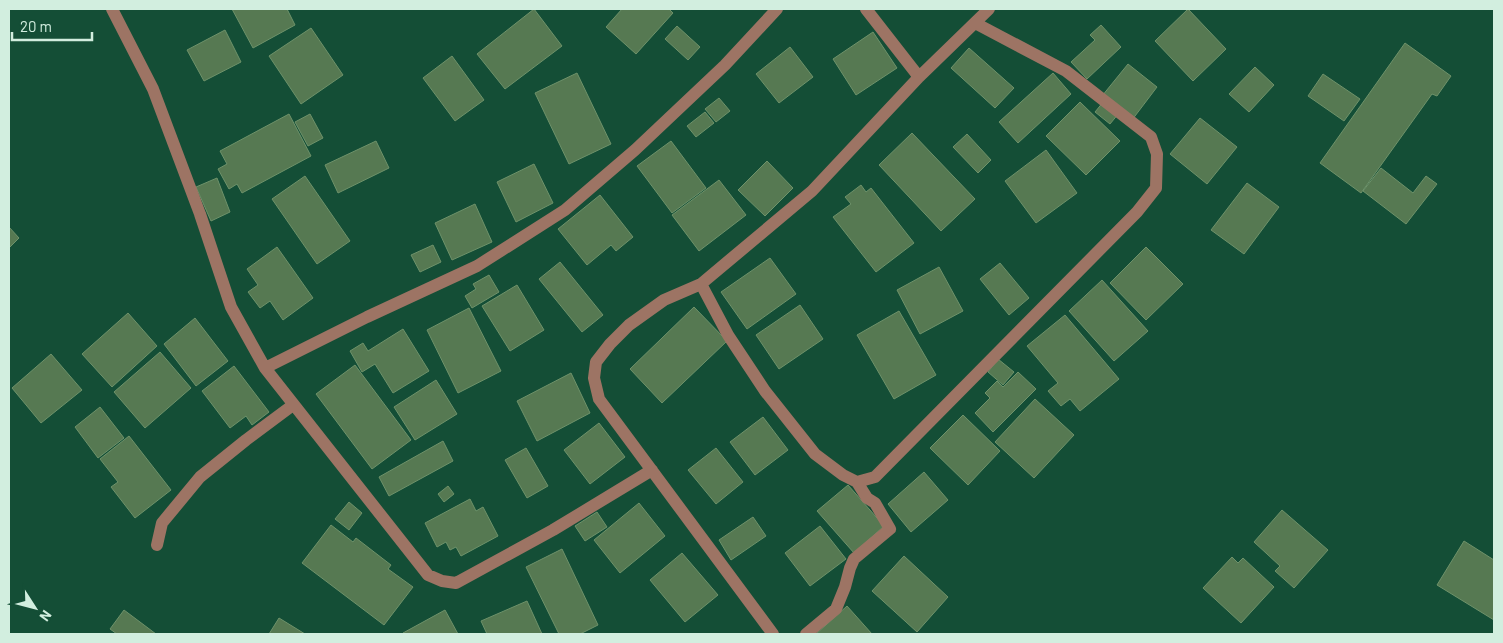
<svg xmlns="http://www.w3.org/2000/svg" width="1503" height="643" font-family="Barlow,sans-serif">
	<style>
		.building { fill: #567952; stroke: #6e926a }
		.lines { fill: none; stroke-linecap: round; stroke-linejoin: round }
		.minor { stroke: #9d7464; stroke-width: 12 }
	</style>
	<rect width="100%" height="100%" fill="#144e36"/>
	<path class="building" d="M 232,9 L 287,9 L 295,25 L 253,48 Z
		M 534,9 L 562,46 L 505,89 L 477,54 Z
		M 622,9 L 669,9 L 673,13 L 636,54 L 606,27 Z
		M 1188,9 L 1226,49 L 1193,81 L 1155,41 Z
		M 1101,25 L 1121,47 L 1087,79 L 1071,62 L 1095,40 L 1090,35 Z
		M 677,26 L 700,47 L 688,60 L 665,39 Z
		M 311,28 L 343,75 L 301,104 L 269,56 Z
		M 225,30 L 241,62 L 204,81 L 187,50 Z
		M 873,32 L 897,68 L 856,95 L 833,59 Z
		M 1405,43 L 1451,76 L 1437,96 L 1432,94 L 1361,193 L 1320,163 Z
		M 790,47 L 813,77 L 779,103 L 756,74 Z
		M 969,48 L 1014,88 L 995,108 L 951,68 Z
		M 452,56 L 484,100 L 455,121 L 423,78 Z
		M 1128,64 L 1157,87 L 1132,120 L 1102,96 Z
		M 1255,67 L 1274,85 L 1249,112 L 1229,94 Z
		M 577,73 L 611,144 L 569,164 L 535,93 Z
		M 1053,73 L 1071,94 L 1018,143 L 999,122 Z
		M 1323,74 L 1360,99 L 1344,121 L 1308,96 Z
		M 719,98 L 730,111 L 716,122 L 705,109 Z
		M 1104,101 L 1119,113 L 1110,124 L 1095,112 Z
		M 1080,102 L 1120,141 L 1086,175 L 1046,136 Z
		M 705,112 L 714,123 L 696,137 L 687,126 Z
		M 289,114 L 311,156 L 242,193 L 237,184 L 229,189 L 218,169 L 227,164 L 220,151 Z
		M 310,114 L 323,138 L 308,146 L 295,122 Z
		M 1200,118 L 1237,147 L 1207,184 L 1170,154 Z
		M 912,133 L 975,199 L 941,231 L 879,165 Z
		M 967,134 L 991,160 L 978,173 L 953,147 Z
		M 376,141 L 389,168 L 338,193 L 325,165 Z
		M 671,141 L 706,188 L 672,213 L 637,166 Z
		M 1046,150 L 1077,193 L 1036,223 L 1005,181 Z
		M 767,161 L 793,188 L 765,216 L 738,190 Z
		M 534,164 L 553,203 L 516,222 L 497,182 Z
		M 1381,168 L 1413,193 L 1426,176 L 1437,184 L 1406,224 L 1363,191 Z
		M 305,176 L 350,241 L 317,264 L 272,199 Z
		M 217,178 L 230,212 L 211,221 L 196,187 Z
		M 719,180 L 746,215 L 699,251 L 672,215 Z
		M 1247,183 L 1279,207 L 1244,254 L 1211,230 Z
		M 861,185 L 866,192 L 871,188 L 914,243 L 876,272 L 833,217 L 851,204 L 845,197 Z
		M 600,195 L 633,237 L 616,251 L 611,245 L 587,265 L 558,229 Z
		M 475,204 L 492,242 L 452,260 L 435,223 Z
		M 9,227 L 19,238 L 9,248 Z
		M 433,245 L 441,262 L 420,272 L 411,255 Z
		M 277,247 L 313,298 L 283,320 L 270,301 L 260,308 L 248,292 L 258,285 L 247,269 Z
		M 1146,247 L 1183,284 L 1146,320 L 1110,283 Z
		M 770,258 L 796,294 L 747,329 L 721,292 Z
		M 560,262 L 603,315 L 582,332 L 539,279 Z
		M 1000,263 L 1029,298 L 1009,315 L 980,279 Z
		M 939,267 L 963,311 L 920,334 L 897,290 Z
		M 489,275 L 499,292 L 472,308 L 465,296 L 476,289 L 473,284 Z
		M 1102,280 L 1148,331 L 1114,361 L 1069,311 Z
		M 517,285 L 544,330 L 510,351 L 482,306 Z
		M 800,305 L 823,339 L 779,369 L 756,335 Z
		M 694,307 L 727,341 L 662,403 L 630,369 Z
		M 469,308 L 501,371 L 458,393 L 427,330 Z
		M 899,311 L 936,375 L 894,399 L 857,335 Z
		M 128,313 L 157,346 L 112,387 L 82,354 Z
		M 1065,315 L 1119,379 L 1080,411 L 1070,399 L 1061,406 L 1048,391 L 1058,383 L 1027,346 Z
		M 195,318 L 228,361 L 196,386 L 164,344 Z
		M 403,329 L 429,371 L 393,393 L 375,364 L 362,372 L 350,351 L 363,343 L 368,351 Z
		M 160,352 L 191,388 L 145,428 L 114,392 Z
		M 51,354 L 82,390 L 41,423 L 12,388 Z
		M 998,359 L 1014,372 L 1003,385 L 988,372 Z
		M 355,365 L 411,440 L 372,469 L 316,394 Z
		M 234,366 L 269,412 L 252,425 L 246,416 L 230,428 L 202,391 Z
		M 1018,372 L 1036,389 L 993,432 L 975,413 L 990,398 L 985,393 L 997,381 L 1003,387 Z
		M 571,373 L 590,413 L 537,441 L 517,401 Z
		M 436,380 L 457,414 L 415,440 L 394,407 Z
		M 1035,399 L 1074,435 L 1034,478 L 995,442 Z
		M 100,407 L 124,438 L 98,458 L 75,427 Z
		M 963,415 L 1000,451 L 968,485 L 930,448 Z
		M 763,417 L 788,450 L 755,475 L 730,442 Z
		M 599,423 L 625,457 L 590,484 L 564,450 Z
		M 129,436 L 171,490 L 135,518 L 111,487 L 118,482 L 100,459 Z
		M 443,441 L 453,461 L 389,496 L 379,477 Z
		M 526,448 L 548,486 L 527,498 L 505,460 Z
		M 716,448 L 743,482 L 716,504 L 688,470 Z
		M 924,472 L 948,500 L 911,532 L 888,504 Z
		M 848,485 L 884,526 L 854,553 L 817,511 Z
		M 448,486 L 454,494 L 444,502 L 438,494 Z
		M 470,499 L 476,511 L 483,507 L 498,536 L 461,556 L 456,547 L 450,550 L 446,542 L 437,547 L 425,523 Z
		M 349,502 L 362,513 L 349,530 L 335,519 Z
		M 639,503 L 665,536 L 620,573 L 594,540 Z
		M 1282,510 L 1328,550 L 1294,588 L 1275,571 L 1280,566 L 1254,542 Z
		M 597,512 L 607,527 L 585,541 L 575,526 Z
		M 753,517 L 766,536 L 731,560 L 719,540 Z
		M 331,525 L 353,542 L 356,538 L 391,565 L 388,569 L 413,587 L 384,625 L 302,563 Z
		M 820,526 L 846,559 L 810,586 L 785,553 Z
		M 1464,541 L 1494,560 L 1494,620 L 1437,585 Z
		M 562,549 L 598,625 L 580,634 L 559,634 L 526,567 Z
		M 682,553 L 718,595 L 685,622 L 650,580 Z
		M 904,556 L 948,597 L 917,632 L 872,591 Z
		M 1232,557 L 1238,563 L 1243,558 L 1274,587 L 1241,623 L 1203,588 Z
		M 527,601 L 542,634 L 487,634 L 481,621 Z
		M 847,606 L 872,634 L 816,634 Z
		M 124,610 L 156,634 L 117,634 L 110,629 Z
		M 445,610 L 458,634 L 404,634 L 403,633 Z
		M 279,618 L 305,634 L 269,634 Z"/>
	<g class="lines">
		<path class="minor" d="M 112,9 L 153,89 L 200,214 L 231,307 L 265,368 L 428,575 L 442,581 L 456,583 L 553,530 L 652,470
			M 866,9 L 919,77
			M 701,284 L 728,335 L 765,391 L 815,454 L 843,475 L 857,482 L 867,498 L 875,503 L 890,529 L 854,559 L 850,568 L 845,587 L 836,609 L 806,634
			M 265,368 L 367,317 L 477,266 L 565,210 L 635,150 L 725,65 L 777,9
			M 857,482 L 875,477 L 1137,212 L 1156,188 L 1157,154 L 1151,137 L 1066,71 L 975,23
			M 157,545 L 162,523 L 200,477 L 246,440 L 293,405
			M 773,634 L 599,399 L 594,378 L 596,362 L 610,344 L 629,325 L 664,300 L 701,284 L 812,191 L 919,77 L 989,9"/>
	</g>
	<rect width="1503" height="643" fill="none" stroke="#d2eedf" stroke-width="20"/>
	<g transform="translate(35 608) rotate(126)" stroke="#144e36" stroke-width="4" paint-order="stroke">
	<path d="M0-4L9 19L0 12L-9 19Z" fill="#d2eedf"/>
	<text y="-8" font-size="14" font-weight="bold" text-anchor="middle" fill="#d2eedf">N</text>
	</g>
	<path d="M12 32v8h80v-8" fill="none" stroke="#d2eedf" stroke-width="2.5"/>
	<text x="20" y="32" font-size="15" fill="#d2eedf" stroke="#144e36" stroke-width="4" paint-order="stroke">20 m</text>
</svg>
